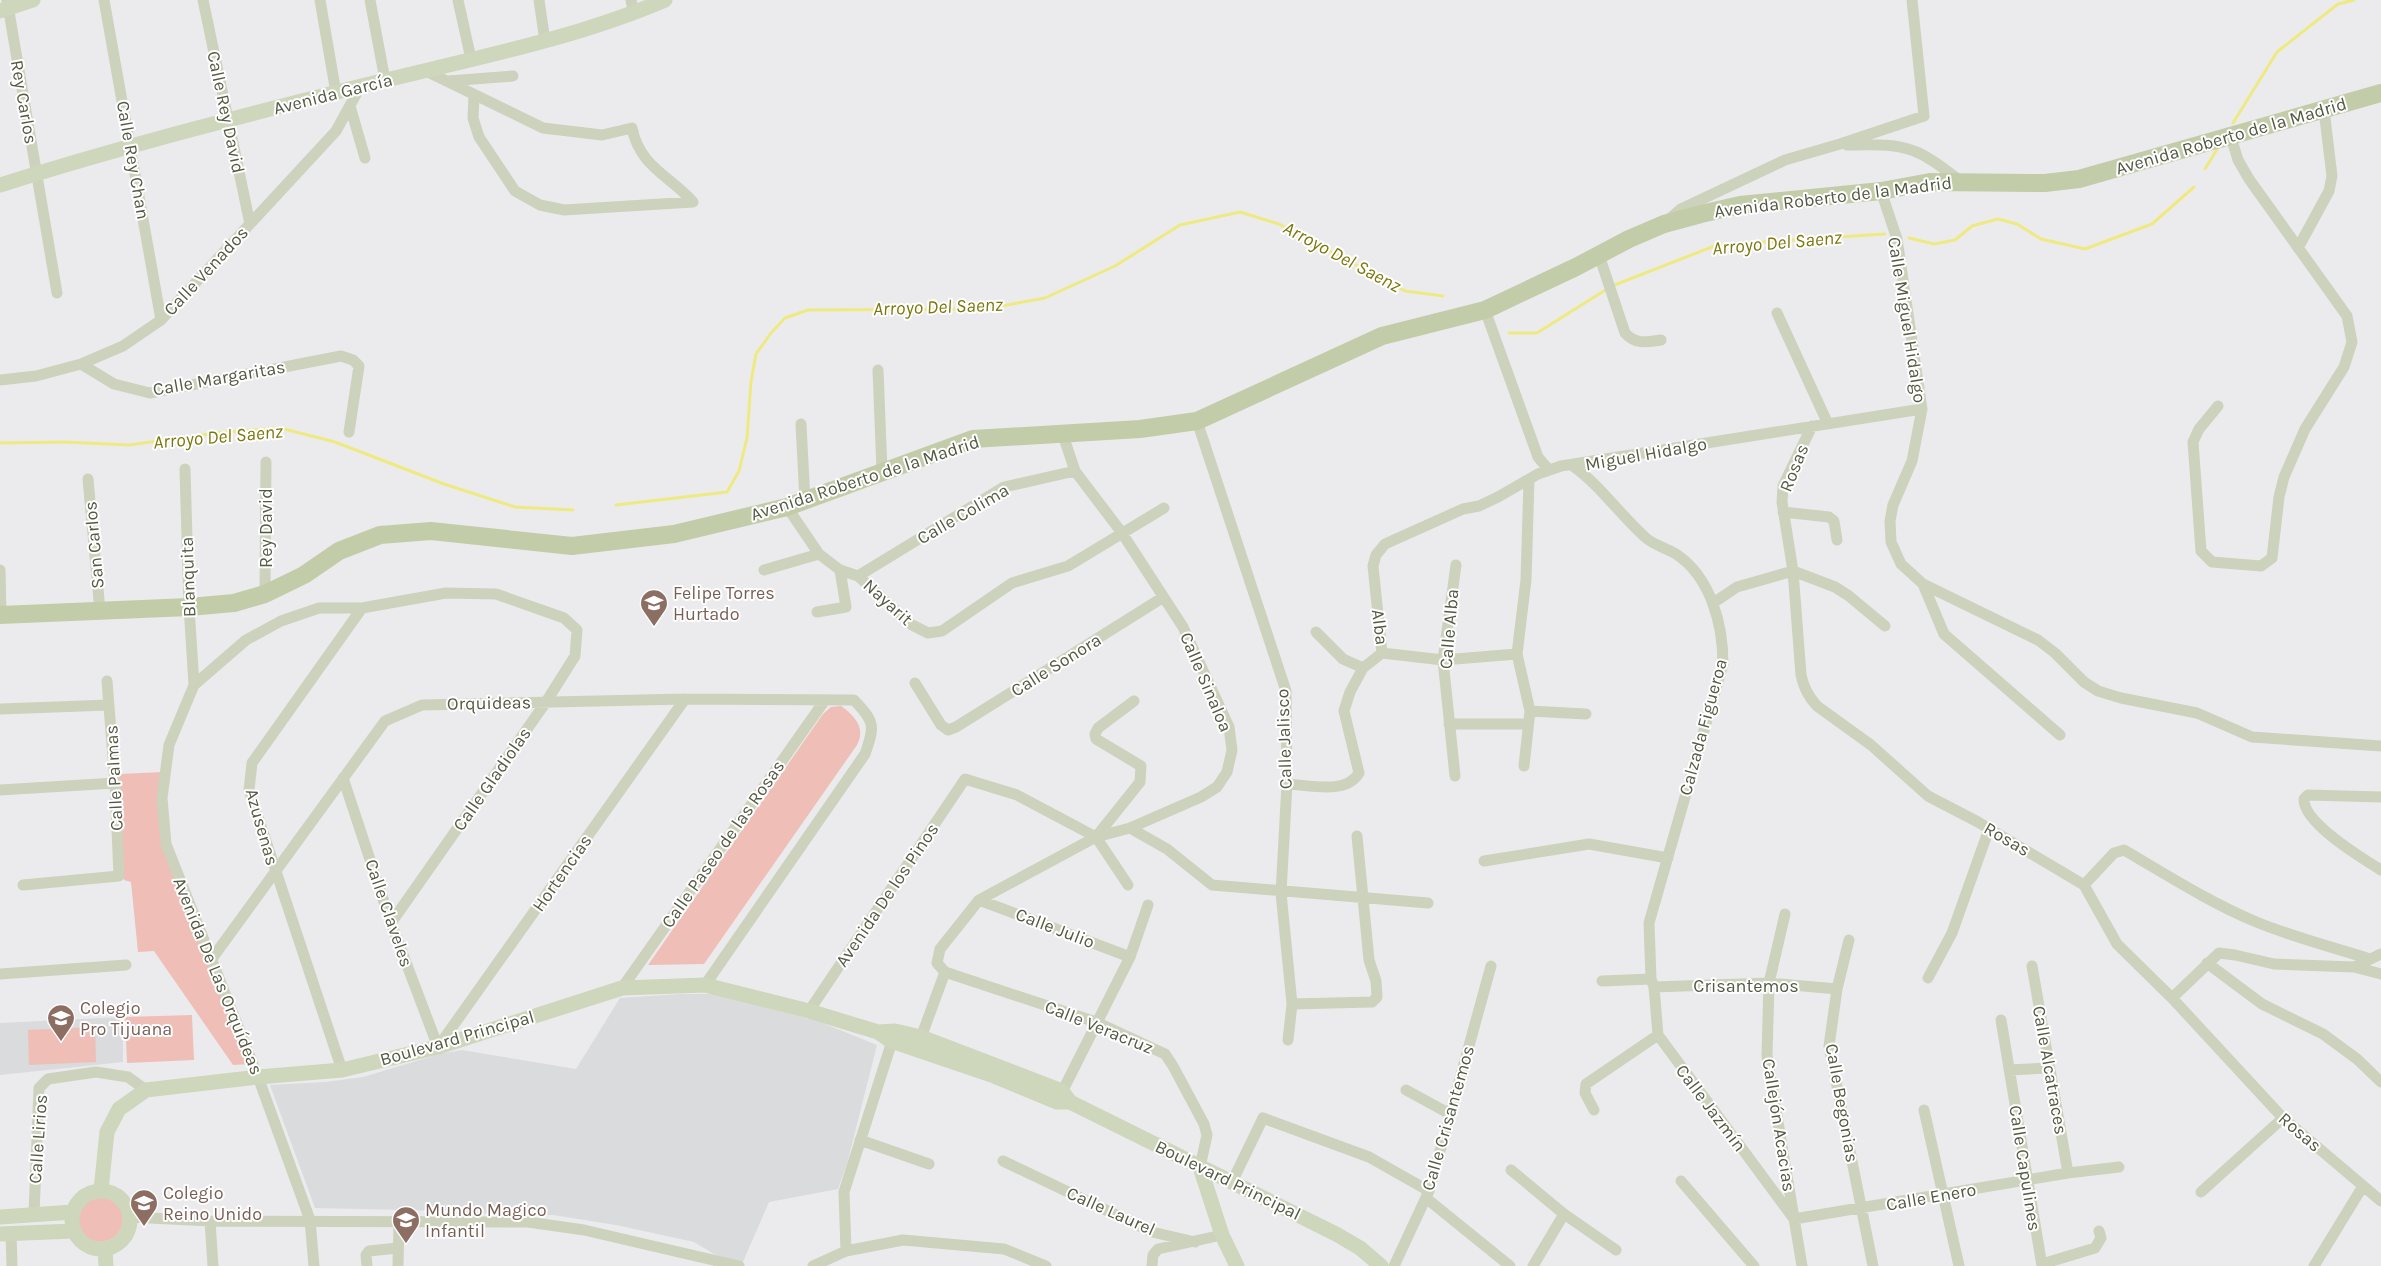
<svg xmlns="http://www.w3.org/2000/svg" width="2381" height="1266" font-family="Karla,sans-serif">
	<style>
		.education { fill: #d9dbdc }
		.green { fill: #efbeb6 }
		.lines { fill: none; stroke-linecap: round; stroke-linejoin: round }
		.stream { stroke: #eeea81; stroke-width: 3 }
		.street { stroke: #cdd2bd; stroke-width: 11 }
		.secondary { stroke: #ced6bc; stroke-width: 15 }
		.primary { stroke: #c3cca9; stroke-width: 18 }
		.labels { text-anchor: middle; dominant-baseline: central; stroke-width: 4; stroke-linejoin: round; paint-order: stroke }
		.street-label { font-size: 18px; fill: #545943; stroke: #fff }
		.education-label { font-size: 18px; fill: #785e54; stroke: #fff; text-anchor: start }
		.water-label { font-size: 19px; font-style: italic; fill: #7b770a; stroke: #fff }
	</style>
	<rect width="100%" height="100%" fill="#ebebee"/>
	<path class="education" d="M 680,994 L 713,994 L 820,1022 L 877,1045 L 847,1164 L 838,1189 L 769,1202 L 742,1264 L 714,1254 L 694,1242 L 616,1225 L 553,1215 L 505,1215 L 452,1211 L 315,1208 L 270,1085 L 326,1082 L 363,1077 L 440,1054 L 462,1050 L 576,1069 L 620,998 Z
		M 123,1017 L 123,1062 L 0,1075 L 0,1023 Z"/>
	<path class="green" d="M 841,706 C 855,716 866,728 857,745 L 704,964 L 648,965 L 823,714 L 831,707 Z
		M 164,772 L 166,841 L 250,1064 L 233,1065 L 154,951 L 138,952 L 131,882 L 124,880 L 119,774 Z
		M 192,1015 L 194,1060 L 127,1063 L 125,1017 Z
		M 95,1027 L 96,1062 L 29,1065 L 28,1030 Z
		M77 1219a23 23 0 1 1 46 0a23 23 0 1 1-46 0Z"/>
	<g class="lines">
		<path class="stream" d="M 2233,123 L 2277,52 L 2338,4 L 2354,0
			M 2205,169 L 2219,146
			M 1909,238 L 1934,244 L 1955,240 L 1972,226 L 1998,219 L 2017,224 L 2041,239 L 2085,249 L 2152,224 L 2194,187
			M 1612,286 L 1717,245 L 1885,234
			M 1509,333 L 1537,333 L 1607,289
			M 0,443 L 64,442 L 129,445 L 216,433 L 280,428 L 335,442 L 444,484 L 515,507 L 573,510
			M 616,505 L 727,492 L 739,471 L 747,438 L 751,382 L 756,354 L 771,333 L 785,318 L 808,310 L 985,309 L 1045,298 L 1115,266 L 1180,225 L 1240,212 L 1279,224 L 1405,291 L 1443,296"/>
		<path class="street" d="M 7,0 L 57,293
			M 104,0 L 161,320
			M 203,0 L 250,224
			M 320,0 L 336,93
			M 370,0 L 385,80
			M 458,0 L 471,59
			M 539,0 L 545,41
			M 631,0 L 634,14
			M 426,71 L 543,128 L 602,135 L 632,128 C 640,167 669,175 693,202
			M 448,81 L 513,76
			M 474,96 L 473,118 L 479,137 L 515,191 L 540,205 L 564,210 L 693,202
			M 350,106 L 365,158
			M 1847,145 C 1868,145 1894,143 1914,151 C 1931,157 1946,171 1961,181
			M 1881,191 L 1897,239 L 1922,409 L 1912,461 L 1893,505 L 1890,521 L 1891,542 L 1901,564 L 1923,584 L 2038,640 L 2055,653 L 2084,682 L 2098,691 L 2121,698 L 2197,713 L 2252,737 L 2381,746
			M 1667,221 L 1681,209 L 1785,160 L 1840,144 L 1924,116 L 1912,0
			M 2298,248 L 2329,191 L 2332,176 L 2324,110
			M 1599,255 L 1625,333 C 1636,345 1647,342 1661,340
			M 1485,310 L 1538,457 L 1548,469
			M 1777,313 L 1828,424
			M 81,364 L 114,384 L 150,393 L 341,356 L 353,360 L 359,366 L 349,432
			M 878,370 L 882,471
			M 0,380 L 36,376 L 81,364 L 123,346 L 161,320 L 336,131 L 360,87
			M 2218,406 L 2199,429 L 2193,442 L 2201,551 L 2212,562 L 2261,566 L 2272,558 L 2279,497 L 2284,477 L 2305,429 L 2344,367 L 2352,342 L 2347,316 L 2249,179 L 2238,160 L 2231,137
			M 1197,421 L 1286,691 L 1287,784 L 1281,893 L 1292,1004 L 1288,1040
			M 801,424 L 805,501
			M 1812,426 L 1783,486 L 1782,502 L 1793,571 L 1801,675 C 1804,688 1808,696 1817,706 L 1871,745 L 1928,796 L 1978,822 L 2084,885 L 2117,944 L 2172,998 L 2283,1118 L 2381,1201
			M 1573,466 C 1601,486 1620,515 1646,538 C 1654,545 1666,548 1676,554 C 1711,577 1723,625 1723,664 L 1649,923 L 1651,979 L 1654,987 L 1658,1035 L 1794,1219 L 2068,1173 L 2119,1167
			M 185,469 L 189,607 L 194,685 L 169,745 L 162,798 L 166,844 L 258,1077 L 310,1220 L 314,1266
			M 88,479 L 100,611
			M 787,507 L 819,554 L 840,570 L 858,576 L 912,625 L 928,633 L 942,631 L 1012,583 L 1068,566 L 1164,508
			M 1783,512 L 1829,517 L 1834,521 L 1837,540
			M 0,570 L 1,615
			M 764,570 L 819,554
			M 858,576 L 1004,487 L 1075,471
			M 1923,584 L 1944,634 L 2060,735
			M 265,594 L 266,462
			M 1713,603 L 1737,587 L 1793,571 L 1835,587 L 1849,596 L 1885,626
			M 817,612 L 846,607 L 840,570
			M 1316,632 L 1343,659 L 1363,668
			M 1382,653 L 1373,566 L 1376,555 L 1385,544 L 1463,509 L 1479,506 L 1498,497 L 1538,474 L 1561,466 L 1922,409
			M 1382,653 L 1443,660 L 1517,654 L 1530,711 L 1524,766
			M 1517,654 L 1526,580 L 1529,479
			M 915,683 L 941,725 L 948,730 L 956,727 L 1162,598
			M 194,685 L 246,640 L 281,621 L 319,608 L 362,608 L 446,593 L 496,594 L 564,618 L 577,630 L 575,656 L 546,702 L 391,923
			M 1,709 L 109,705
			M 1530,711 L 1586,714
			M 1449,724 L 1528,724
			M 1455,776 L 1443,660 L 1456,565
			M 343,778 L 391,923 L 438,1047
			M 1287,784 C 1310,785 1346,795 1359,773 L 1344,711 L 1350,692 L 1363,668 L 1382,653
			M 0,790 L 115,783
			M 2381,797 L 2308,795 L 2304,799 C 2303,823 2362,858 2381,870
			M 1130,828 L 1167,849 L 1212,885 L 1428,903
			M 1096,837 L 1140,782 L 1141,766 L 1096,739 L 1095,734 L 1098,728 L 1134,701
			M 1484,861 L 1589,844 L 1668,858
			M 23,885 L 119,876 L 115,783 L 107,681
			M 2084,885 L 2114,853 L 2124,850 C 2167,875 2209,902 2254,921 C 2292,937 2332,947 2370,959
			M 979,900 L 1130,957
			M 1785,914 L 1769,983 L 1767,1056 L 1802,1266
			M 1849,940 L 1837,989 L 1829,1046 L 1873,1266
			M 211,960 L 385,721 L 422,705 L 685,699 L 854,700 C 875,722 875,726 865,754 L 705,985
			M 2207,963 L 2262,1004 L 2323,1034 L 2357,1059 L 2381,1082
			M 2032,966 L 2068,1173
			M 2354,967 L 2381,974
			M 945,972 L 937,963 L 940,949 L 979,900 L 1096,837 L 1130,828 L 1201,797 L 1217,787 L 1227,772 L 1232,750 L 1229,727 L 1183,627 L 1122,533 L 1075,471 L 1063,435
			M 945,972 L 1096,1022 L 1165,1054 L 1173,1066 L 1204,1124 L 1207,1135 L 1200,1167
			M 0,974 L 126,965
			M 1928,978 L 1952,933 L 1989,829
			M 1602,981 L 1651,979
			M 1654,987 L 1769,983 L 1837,989
			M 622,988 L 825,700
			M 2172,998 L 2219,953 L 2235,955 L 2274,964 L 2354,967 L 2381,954
			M 1292,1004 L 1372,1002 L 1377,997 L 1376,981 L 1369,960 L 1357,836
			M 809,1011 L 965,779 L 1017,795 L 1096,837 L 1128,885
			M 2001,1020 L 2042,1266
			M 919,1043 L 945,972
			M 438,1047 L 685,699
			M 342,1070 L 249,790 L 252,763 L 362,608
			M 2009,1070 L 2049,1068
			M 1406,1090 L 1450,1114
			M 1059,1098 L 1130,957 L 1148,905
			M 1594,1110 L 1585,1093 L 1586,1084 L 1658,1035
			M 1924,1110 L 1959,1266
			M 860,1140 L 929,1164
			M 1003,1161 L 1152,1232 L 1195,1242
			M 1511,1170 L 1564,1214 L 1616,1250
			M 1681,1181 L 1754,1266
			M 1232,1182 L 1263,1118 L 1369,1157 L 1429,1191
			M 2201,1192 L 2283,1118
			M 1426,1198 L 1510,1266
			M 34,1214 L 39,1088 L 48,1079 L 96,1072 L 128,1077 L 146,1090
			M 130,1217 L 210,1221 L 528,1222 L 584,1230 L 739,1266
			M 210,1221 L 213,1266
			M 11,1233 L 12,1266
			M 846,1251 L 844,1192 L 894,1035
			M 2042,1264 L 2095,1248 L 2101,1238 L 2099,1231
			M 367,1266 L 366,1255 L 369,1251 L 398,1248
			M 398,1266 L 399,1221
			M 813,1266 L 846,1251 L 903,1240 L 1004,1249 L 1046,1266
			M 1152,1266 L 1153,1255 L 1158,1249 L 1222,1235
			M 1394,1266 L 1429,1191 L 1491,966
			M 1533,1266 L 1564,1214
			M 2314,1266 L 2363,1186"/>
		<path class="secondary" d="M 0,11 L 33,0
			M 0,185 C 127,145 256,112 386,80 C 480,57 576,38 665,0
			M 878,1032 L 891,1041 L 994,1076 L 1057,1102 L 1070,1102 L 1336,1234 L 1360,1248 L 1381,1266
			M 1200,1167 L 1222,1235 L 1237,1266
			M 101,1190 L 107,1132 L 119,1109 L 146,1090 L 258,1077 L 342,1070 L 438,1047 L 622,988 L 705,985 L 809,1011 L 878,1032 L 895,1031 L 921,1037 L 1062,1091 L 1070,1102
			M72 1220a29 29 0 1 1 58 0a29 29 0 1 1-58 0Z
			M 0,1217 L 73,1212
			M 0,1234 L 74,1231
			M 105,1249 L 106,1266"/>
		<path class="primary" d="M 0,615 L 189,607 L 234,603 L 265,594 L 304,575 L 339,551 L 380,535 L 431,531 L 572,546 L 674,534 L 787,507 L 973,439 L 1140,429 L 1197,421 L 1382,336 L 1485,310 L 1576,267 L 1629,239 L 1664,224 L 1701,214 L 1740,205 L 1881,191 L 1930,182 L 2045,183 L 2079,179 L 2381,93"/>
	</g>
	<defs>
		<g id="school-pin" transform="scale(1.4375)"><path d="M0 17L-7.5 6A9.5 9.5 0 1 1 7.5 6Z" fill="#8d6e63" stroke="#fff"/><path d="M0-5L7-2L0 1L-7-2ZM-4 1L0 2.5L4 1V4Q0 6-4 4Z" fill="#fff"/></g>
	</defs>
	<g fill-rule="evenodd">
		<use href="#school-pin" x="654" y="603"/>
		<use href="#school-pin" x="61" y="1018"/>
		<use href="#school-pin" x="144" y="1203"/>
		<use href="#school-pin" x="406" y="1220"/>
	</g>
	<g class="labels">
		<g class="street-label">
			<text transform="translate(333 94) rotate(-14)">Avenida García</text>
			<text transform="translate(24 102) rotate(80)">Rey Carlos</text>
			<text transform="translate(226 112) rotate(78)">Calle Rey David</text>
			<text transform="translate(2231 136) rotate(-16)">Avenida Roberto de la Madrid</text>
			<text transform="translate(133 160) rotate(80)">Calle Rey Chan</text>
			<text transform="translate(1833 197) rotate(-7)">Avenida Roberto de la Madrid</text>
			<text transform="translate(206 271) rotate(-47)">Calle Venados</text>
			<text transform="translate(1907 320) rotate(81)">Calle Miguel Hidalgo</text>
			<text transform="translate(219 378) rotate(-10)">Calle Margaritas</text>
			<text transform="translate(1646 454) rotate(-10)">Miguel Hidalgo</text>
			<text transform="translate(1794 468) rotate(-68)">Rosas</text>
			<text transform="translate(865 478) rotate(-18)">Avenida Roberto de la Madrid</text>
			<text transform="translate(963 514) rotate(-30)">Calle Colima</text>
			<text transform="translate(266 528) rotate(-90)">Rey David</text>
			<text transform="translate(94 545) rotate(-95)">San Carlos</text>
			<text transform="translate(188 577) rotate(-92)">Blanquita</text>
			<text transform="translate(888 602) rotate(42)">Nayarit</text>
			<text transform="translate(1380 627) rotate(83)">Alba</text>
			<text transform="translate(1449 629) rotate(-85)">Calle Alba</text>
			<text transform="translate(1056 665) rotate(-32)">Calle Sonora</text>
			<text transform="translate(1206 682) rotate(67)">Calle Sinaloa</text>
			<text transform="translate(489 703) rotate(-1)">Orquideas</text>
			<text transform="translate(1703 727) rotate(-75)">Calzada Figueroa</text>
			<text transform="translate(1284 739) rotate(-92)">Calle Jalisco</text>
			<text transform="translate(114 778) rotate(-93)">Calle Palmas</text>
			<text transform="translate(492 779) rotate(-55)">Calle Gladiolas</text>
			<text transform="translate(262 827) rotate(74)">Azusenas</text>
			<text transform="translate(2007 839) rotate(30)">Rosas</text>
			<text transform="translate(723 844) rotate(-55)">Calle Paseo de las Rosas</text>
			<text transform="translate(562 873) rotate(-55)">Hortencias</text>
			<text transform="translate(887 895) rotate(-56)">Avenida De los Pinos</text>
			<text transform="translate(389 913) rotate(71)">Calle Claveles</text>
			<text transform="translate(1055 928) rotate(21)">Calle Julio</text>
			<text transform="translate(218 976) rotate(68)">Avenida De Las Orquídeas</text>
			<text x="1746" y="986">Crisantemos</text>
			<text transform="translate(1099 1027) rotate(22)">Calle Veracruz</text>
			<text transform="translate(457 1038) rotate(-16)">Boulevard Principal</text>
			<text transform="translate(2050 1070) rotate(80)">Calle Alcatraces</text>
			<text transform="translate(1842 1103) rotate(80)">Calle Begonias</text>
			<text transform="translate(1711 1108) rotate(53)">Calle Jazmín</text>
			<text transform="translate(1448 1118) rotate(-74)">Calle Crisantemos</text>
			<text transform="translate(1779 1125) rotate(81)">Callejón Acacias</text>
			<text transform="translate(2300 1132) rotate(41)">Rosas</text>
			<text transform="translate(38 1139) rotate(-86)">Calle Lirios</text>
			<text transform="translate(2025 1168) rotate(81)">Calle Capulines</text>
			<text transform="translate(1228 1180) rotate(26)">Boulevard Principal</text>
			<text transform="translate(1931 1197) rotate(-10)">Calle Enero</text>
			<text transform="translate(1111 1211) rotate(24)">Calle Laurel</text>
		</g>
		<g class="education-label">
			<text x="673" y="593">Felipe Torres<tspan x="673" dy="21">Hurtado</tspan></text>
			<text x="80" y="1008">Colegio<tspan x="80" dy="21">Pro Tijuana</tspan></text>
			<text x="163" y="1193">Colegio<tspan x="163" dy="21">Reino Unido</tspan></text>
			<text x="425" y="1210">Mundo Magico<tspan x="425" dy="21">Infantil</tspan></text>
		</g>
		<g class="water-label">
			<text transform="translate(1777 243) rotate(-5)">Arroyo Del Saenz</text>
			<text transform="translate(1342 257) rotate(28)">Arroyo Del Saenz</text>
			<text transform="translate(938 307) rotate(-2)">Arroyo Del Saenz</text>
			<text transform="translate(218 437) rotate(-5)">Arroyo Del Saenz</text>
		</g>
	</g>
</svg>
